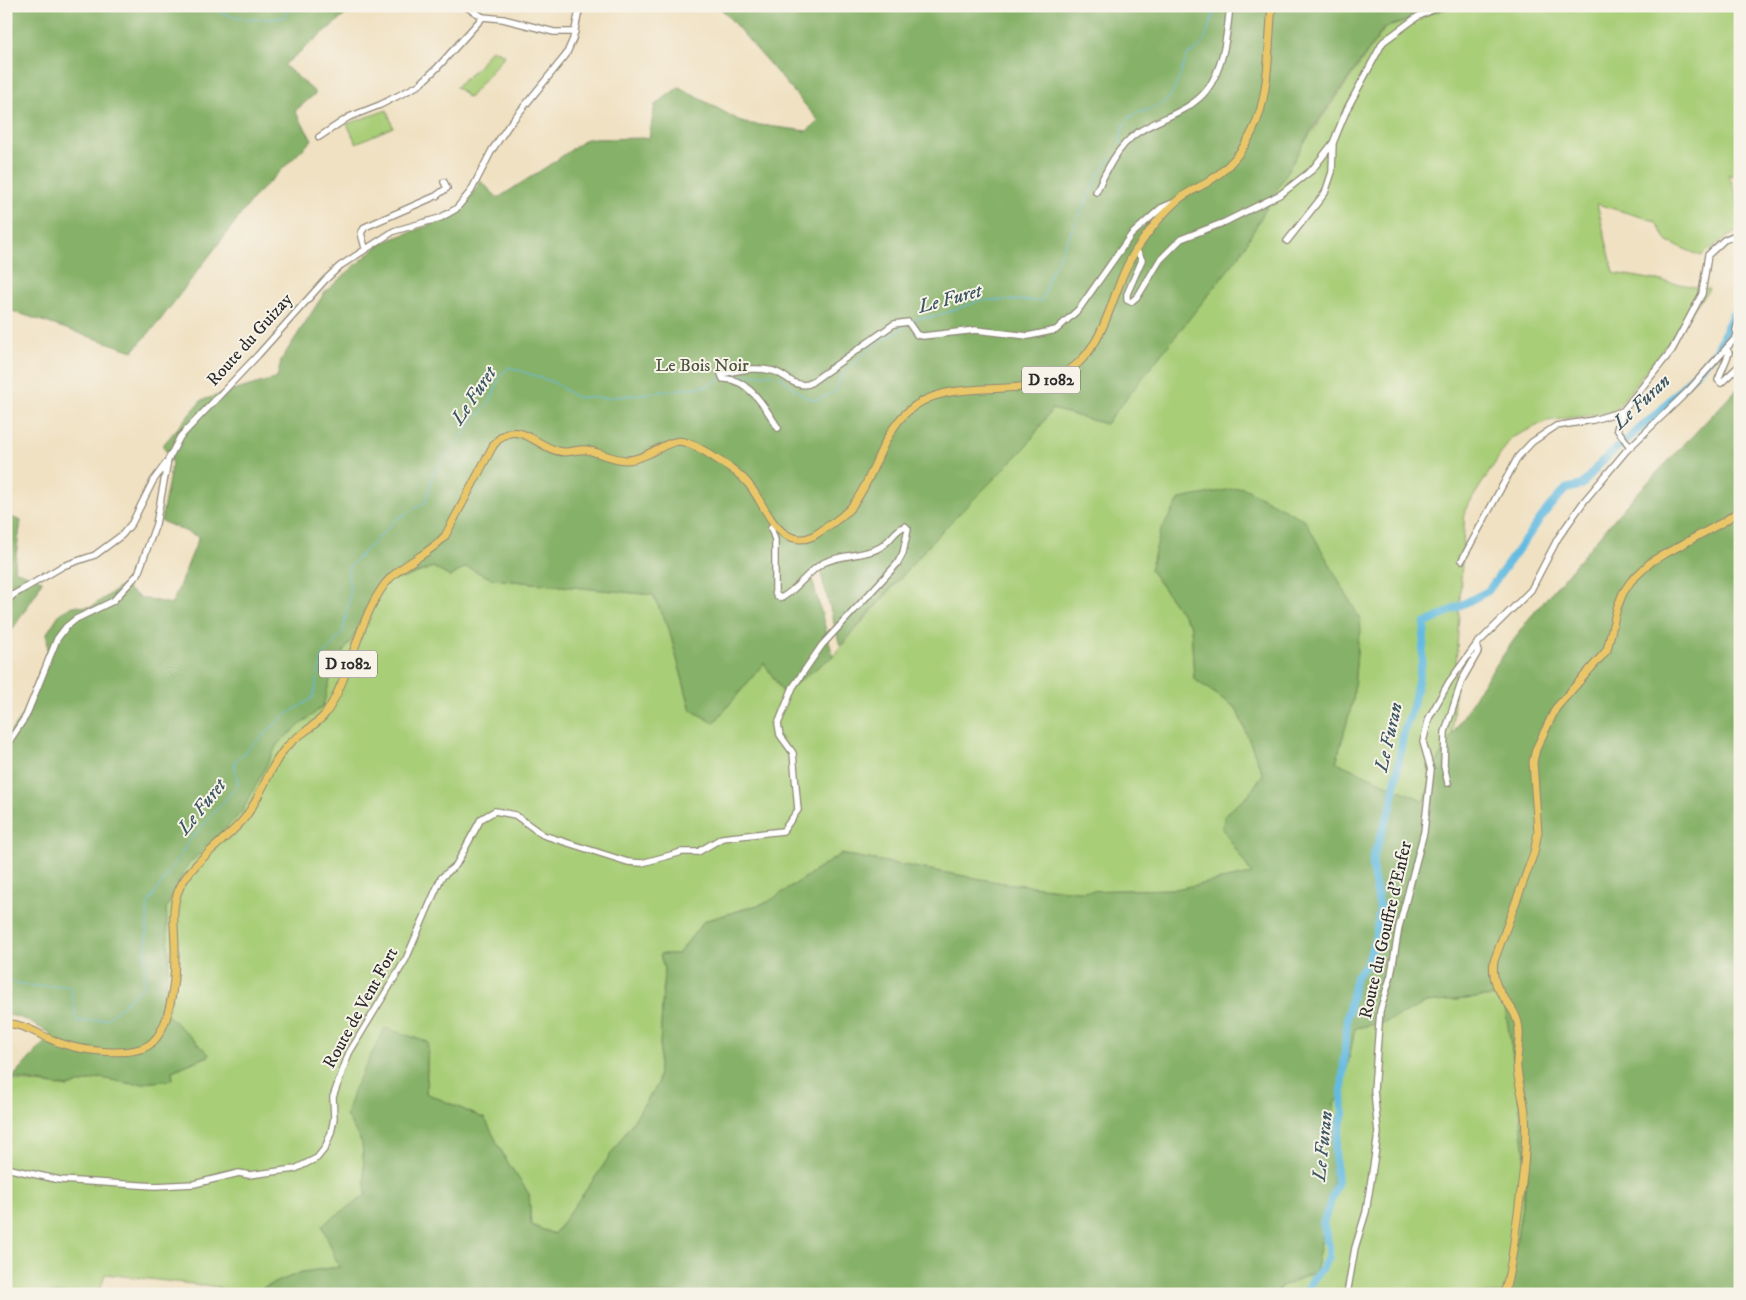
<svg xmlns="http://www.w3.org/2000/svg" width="1746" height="1300" font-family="'IM FELL DW Pica',serif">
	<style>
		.green { fill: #a9ce78; stroke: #6a7c52 }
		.forest { fill: #86b168; stroke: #586e4a }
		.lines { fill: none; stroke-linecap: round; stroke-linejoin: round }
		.stream { stroke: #64bbe1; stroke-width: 1 }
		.river { stroke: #64bbe1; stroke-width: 8 }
		.minor-casing { stroke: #8e8676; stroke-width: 8 }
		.major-casing { stroke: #8e8676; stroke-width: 9 }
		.minor { stroke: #fff; stroke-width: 5.5 }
		.major { stroke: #e9c769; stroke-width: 7 }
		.labels { text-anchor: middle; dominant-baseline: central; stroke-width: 4; stroke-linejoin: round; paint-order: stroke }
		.shield { fill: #f7f3e8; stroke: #686764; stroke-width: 1 }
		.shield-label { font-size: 16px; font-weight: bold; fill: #2b2b2b }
		.street-label { font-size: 18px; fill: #2b2b2b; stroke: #f7f3e8 }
		.park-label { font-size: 18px; fill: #4a543e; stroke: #f7f3e8 }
		.water-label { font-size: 19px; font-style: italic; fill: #3c5662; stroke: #f7f3e8 }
	</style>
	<rect width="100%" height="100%" fill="#f7f3e8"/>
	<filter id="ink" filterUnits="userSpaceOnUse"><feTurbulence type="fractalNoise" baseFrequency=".02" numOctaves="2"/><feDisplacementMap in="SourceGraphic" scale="10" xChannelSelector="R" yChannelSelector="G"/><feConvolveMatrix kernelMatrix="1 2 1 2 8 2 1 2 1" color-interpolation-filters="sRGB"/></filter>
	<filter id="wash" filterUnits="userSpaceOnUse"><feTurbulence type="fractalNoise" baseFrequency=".0096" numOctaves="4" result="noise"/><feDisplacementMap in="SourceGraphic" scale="20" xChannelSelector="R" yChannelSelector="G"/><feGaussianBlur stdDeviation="1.12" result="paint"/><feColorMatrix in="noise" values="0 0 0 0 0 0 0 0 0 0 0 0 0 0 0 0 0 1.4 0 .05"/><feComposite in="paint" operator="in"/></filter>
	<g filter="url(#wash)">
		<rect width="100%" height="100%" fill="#f0e1c2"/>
		<path class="green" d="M 1454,6 L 1740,6 L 1740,179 L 1728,174 C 1738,193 1740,209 1740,230 L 1722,240 L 1701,256 L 1668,242 L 1655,221 L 1597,204 L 1614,273 L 1709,289 L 1614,412 L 1547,421 L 1511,438 L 1465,510 L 1452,736 L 1434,767 L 1425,802 L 1336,762 L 1353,700 L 1358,640 L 1361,632 L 1150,570 L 1191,626 L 1194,679 L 1236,708 L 1263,774 L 1248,796 L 1225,814 L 1252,874 L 1176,889 L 1077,891 L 1003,883 L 841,854 L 768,902 L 704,921 L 678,954 L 660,954 L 664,969 L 658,1084 L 597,1175 L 554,1234 L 531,1225 L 529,1194 L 506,1160 L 485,1119 L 426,1093 L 428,1042 L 346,1115 L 362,1143 L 366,1195 L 339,1267 L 302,1272 L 262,1288 L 262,1294 L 219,1294 L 219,1287 L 105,1274 L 99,1294 L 6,1294 L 6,1079 L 68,1087 L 100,1078 L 133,1084 L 173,1080 L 172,1071 L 209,1056 L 163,1011 L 169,958 L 166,908 L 187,866 L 242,811 L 278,743 L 323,706 L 334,665 L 357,632 L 381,580 L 404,578 L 433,567 L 450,577 L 466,567 L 493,579 L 653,595 L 668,626 L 691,710 L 714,723 L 764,663 L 833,656 L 937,536 L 1025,448 L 1052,409 L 1106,424 L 1385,28 Z
			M 491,49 L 505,55 L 469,98 L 456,87 L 478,67 Z
			M 387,110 L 393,127 L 356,143 L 347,124 Z
			M 1504,995 L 1518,1089 L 1527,1175 L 1508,1294 L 1279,1294 L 1279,1288 L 1315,1272 L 1333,1183 L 1334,1103 L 1341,1097 L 1355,1028 L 1386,1022 L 1426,1003 Z"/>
		<path class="forest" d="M 6,6 L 356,6 L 284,65 L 316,93 L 295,111 L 312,140 L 255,196 L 158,323 L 133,351 L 6,309 Z
			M 719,6 L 787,6 L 797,13 L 801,6 L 1454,6 L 1384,28 L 1310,132 L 1239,256 L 1106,424 L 1052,409 L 1025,448 L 937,536 L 840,646 L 820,570 L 811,575 L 833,656 L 783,693 L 764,663 L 714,723 L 691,710 L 668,626 L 653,595 L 493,579 L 466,567 L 450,577 L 433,567 L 404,578 L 381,580 L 357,632 L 334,665 L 323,706 L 278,743 L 242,812 L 187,866 L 166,908 L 169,958 L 163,1011 L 210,1055 L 172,1071 L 173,1080 L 133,1084 L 100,1078 L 68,1087 L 12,1078 L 52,1034 L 21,1018 L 6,1014 L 6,738 L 24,713 L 48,655 L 47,633 L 60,613 L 73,606 L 91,607 L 122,586 L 141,598 L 172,604 L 199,537 L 161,521 L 172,463 L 163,445 L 202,400 L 277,378 L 281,360 L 325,292 L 381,243 L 446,219 L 466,203 L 481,181 L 498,198 L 554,162 L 586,139 L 649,138 L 655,105 L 679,87 L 744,123 L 807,131 L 819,121 Z
			M 1740,386 L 1740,1294 L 1508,1294 L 1527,1175 L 1518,1089 L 1503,995 L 1426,1003 L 1386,1022 L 1355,1028 L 1341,1097 L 1334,1103 L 1333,1183 L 1315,1272 L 1279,1288 L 1279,1294 L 262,1294 L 262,1288 L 302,1272 L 339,1267 L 322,1225 L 366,1195 L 362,1143 L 346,1115 L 354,1089 L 385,1028 L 428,1042 L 426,1093 L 485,1119 L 506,1160 L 529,1194 L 531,1225 L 554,1234 L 597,1175 L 658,1084 L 664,969 L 660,954 L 678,954 L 704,921 L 768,902 L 841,854 L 1003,883 L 1077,891 L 1176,889 L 1252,874 L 1222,828 L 1225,814 L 1248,796 L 1263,774 L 1236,708 L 1194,679 L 1191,626 L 1150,570 L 1161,530 L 1180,499 L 1242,487 L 1305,520 L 1360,619 L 1361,632 L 1358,640 L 1353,700 L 1336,762 L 1425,801 L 1434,767 L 1478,691 L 1527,621 L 1627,504 Z
			M 6,515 L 21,521 L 14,570 L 42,580 L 37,592 L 6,639 Z"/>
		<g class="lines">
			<path class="stream" d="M 207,6 C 229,19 260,22 284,17 L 292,6
				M 1121,145 C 1119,100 1153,120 1170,96 C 1179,83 1182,68 1188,54 C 1210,48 1207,22 1218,6
				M 911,322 L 921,317 L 927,318 L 946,313 L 981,300 L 1042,301 L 1049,277 L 1101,171 L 1111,158
				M 725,376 L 773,374
				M 779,376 L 805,397 L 817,400 L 835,392 L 842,374 L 875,344 L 908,325
				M 6,980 L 30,986 L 70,986 L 77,1022 L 107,1019 L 144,986 L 148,904 L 190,840 L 238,785 L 234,762 L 284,716 L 313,698 L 322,657 L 343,632 L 350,595 L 348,568 L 397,519 L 426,502 L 433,473 L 491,400 L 500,376 L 509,367 L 553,382 L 576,397 L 607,398 L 708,386 L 721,378"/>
			<path class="river" d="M 1303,1294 L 1329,1258 L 1329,1246 L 1323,1223 L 1337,1184 L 1335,1148 L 1343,1113 L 1342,1091 L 1347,1018 L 1356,976 L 1367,964 L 1376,935 L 1380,909 L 1373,874 L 1373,857 L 1391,807 L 1404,731 L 1413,706 L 1422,661 L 1425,624 L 1488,591 L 1549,507 L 1566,489 L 1582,485 L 1601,462 L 1660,411 L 1717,350 L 1731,318 L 1740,303"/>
		</g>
	</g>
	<g filter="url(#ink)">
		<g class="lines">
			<g class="minor-casing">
				<path id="minor" d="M 465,6 L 483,17 L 503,19 L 554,32 L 575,32
					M 319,137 L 349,117 L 380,105 L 419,85 L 437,68 L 483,17
					M 1096,192 C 1106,171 1118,146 1137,133 C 1159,118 1189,112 1206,91 C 1224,68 1227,34 1230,6
					M 1287,241 L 1325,193 L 1332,172 L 1333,143 L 1347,109 L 1383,42 L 1417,17 L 1440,6
					M 365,248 L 361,233 L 365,227 L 436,196 L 447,188 L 444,182
					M 1136,249 L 1142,260 L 1127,294 L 1127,300 L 1131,302 L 1138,296 L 1160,260 L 1181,239 L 1225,222 L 1281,194 L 1312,170 L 1333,143
					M 1738,335 L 1736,330 L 1740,318
					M 1726,349 L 1729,353 L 1718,380 L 1721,383 L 1740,365
					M 1623,411 L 1617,429 L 1630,447
					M 778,428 C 767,410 748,377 723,379 L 721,374 C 738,371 755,366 773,371 C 786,374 793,388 809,384 L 894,324 L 908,322 L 917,335 L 923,336 L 976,330 L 1028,336 L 1056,330 L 1079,309 L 1131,235 L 1161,208 L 1175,202
					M 1462,560 L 1518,457 L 1532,442 L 1556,426 L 1593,420 L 1623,411 L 1672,350 L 1702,294 L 1708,255 L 1724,240 L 1740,233
					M 6,602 L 13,595 L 63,566 L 95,555 L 122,535 L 132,523 L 153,481 L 167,462
					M 6,746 L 26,716 L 57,639 L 66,627 L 76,619 L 113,601 L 138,574 L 156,524 L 168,460 L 180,437 L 258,355 L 325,280 L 340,266 L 394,231 L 440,218 L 456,209 L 471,191 L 492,150 L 509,125 L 566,55 L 573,39 L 580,6
					M 1448,783 L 1444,766 L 1445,732 L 1462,680 L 1478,652 L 1476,645
					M 6,1168 L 60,1180 L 155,1186 L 194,1184 L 239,1173 L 249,1175 L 295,1169 L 317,1158 L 325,1148 L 331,1133 L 334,1118 L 333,1097 L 349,1053 L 406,959 L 441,878 L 456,865 L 481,819 L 495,811 L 515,815 L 543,835 L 628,862 L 642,863 L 682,852 L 698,852 L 722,838 L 783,831 L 798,810 L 793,753 L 780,735 L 778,724 L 793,687 L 822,645 L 897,564 L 903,553 L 908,529 L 905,526 C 895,530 891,540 882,546 C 869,556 840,554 823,563 C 807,572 797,590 781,598 L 777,596 L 775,592 L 775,540 L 771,528 L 774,523
					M 1347,1294 L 1355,1248 L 1366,1212 L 1376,1148 L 1378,1133 L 1374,1090 L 1380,1011 L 1391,975 L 1399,927 L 1424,832 L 1431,770 L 1423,742 L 1429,718 L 1449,682 L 1476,645 L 1531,590 L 1558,538 L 1585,500 L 1626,451 L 1689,390 L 1740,333"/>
			</g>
			<g class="major-casing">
				<path id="major" d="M 6,1023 C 28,1025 43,1038 63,1044 C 84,1051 131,1057 149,1045 C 171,1030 175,979 175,955 C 176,931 169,910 180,887 C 194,860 223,843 243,820 C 260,800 267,772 283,751 C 295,735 315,728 326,713 C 351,676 358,619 385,584 C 401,563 428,556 445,536 L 493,446 C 517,413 538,451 564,452 C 572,452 579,449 587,450 C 600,453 612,459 626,460 C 648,460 669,437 684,442 C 695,444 706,452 715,458 C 728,466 741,474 750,486 C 764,504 774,537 799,539 C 809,540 817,534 825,528 C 836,521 848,513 855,502 C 875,475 881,436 906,413 C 947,374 1013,401 1060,376 C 1111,349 1108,290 1138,247 C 1149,231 1163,212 1179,199 C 1188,192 1198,188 1208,182 C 1228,169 1243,151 1253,130 C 1270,96 1268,44 1272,6
					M 1504,1294 C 1511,1272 1513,1249 1516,1227 C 1521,1190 1528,1150 1525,1113 C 1524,1098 1518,1084 1517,1068 C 1516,1056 1520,1043 1519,1030 C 1517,1001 1489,996 1494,961 L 1534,853 L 1538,832 L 1533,762 L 1536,749 L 1556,708 L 1607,650 L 1617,608 L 1623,593 L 1631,581 L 1652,561 L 1725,521 L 1740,510"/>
			</g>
			<use href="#minor" class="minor"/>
			<use href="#major" class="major"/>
		</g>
	</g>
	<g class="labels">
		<g class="shield">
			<rect x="1022" y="366.5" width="58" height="27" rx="4"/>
			<rect x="319" y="650.5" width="58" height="27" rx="4"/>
		</g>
		<g class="shield-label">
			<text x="1051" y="380">D 1082</text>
			<text x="348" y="664">D 1082</text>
		</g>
		<g class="street-label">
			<text transform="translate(250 340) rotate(-48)">Route du Guizay</text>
			<text transform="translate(1386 930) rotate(-77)">Route du Gouffre d'Enfer</text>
			<text transform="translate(361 1008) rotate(-61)">Route de Vent Fort</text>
		</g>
		<g class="park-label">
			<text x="702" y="366">Le Bois Noir</text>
		</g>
		<g class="water-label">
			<text transform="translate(950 299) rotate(-15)">Le Furet</text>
			<text transform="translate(474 396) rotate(-56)">Le Furet</text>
			<text transform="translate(1642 402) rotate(-43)">Le Furan</text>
			<text transform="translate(1389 737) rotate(-77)">Le Furan</text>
			<text transform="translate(202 807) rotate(-51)">Le Furet</text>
			<text transform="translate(1323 1146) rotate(-84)">Le Furan</text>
		</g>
	</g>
	<rect width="1746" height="1300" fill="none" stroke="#f7f3e8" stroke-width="25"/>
</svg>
